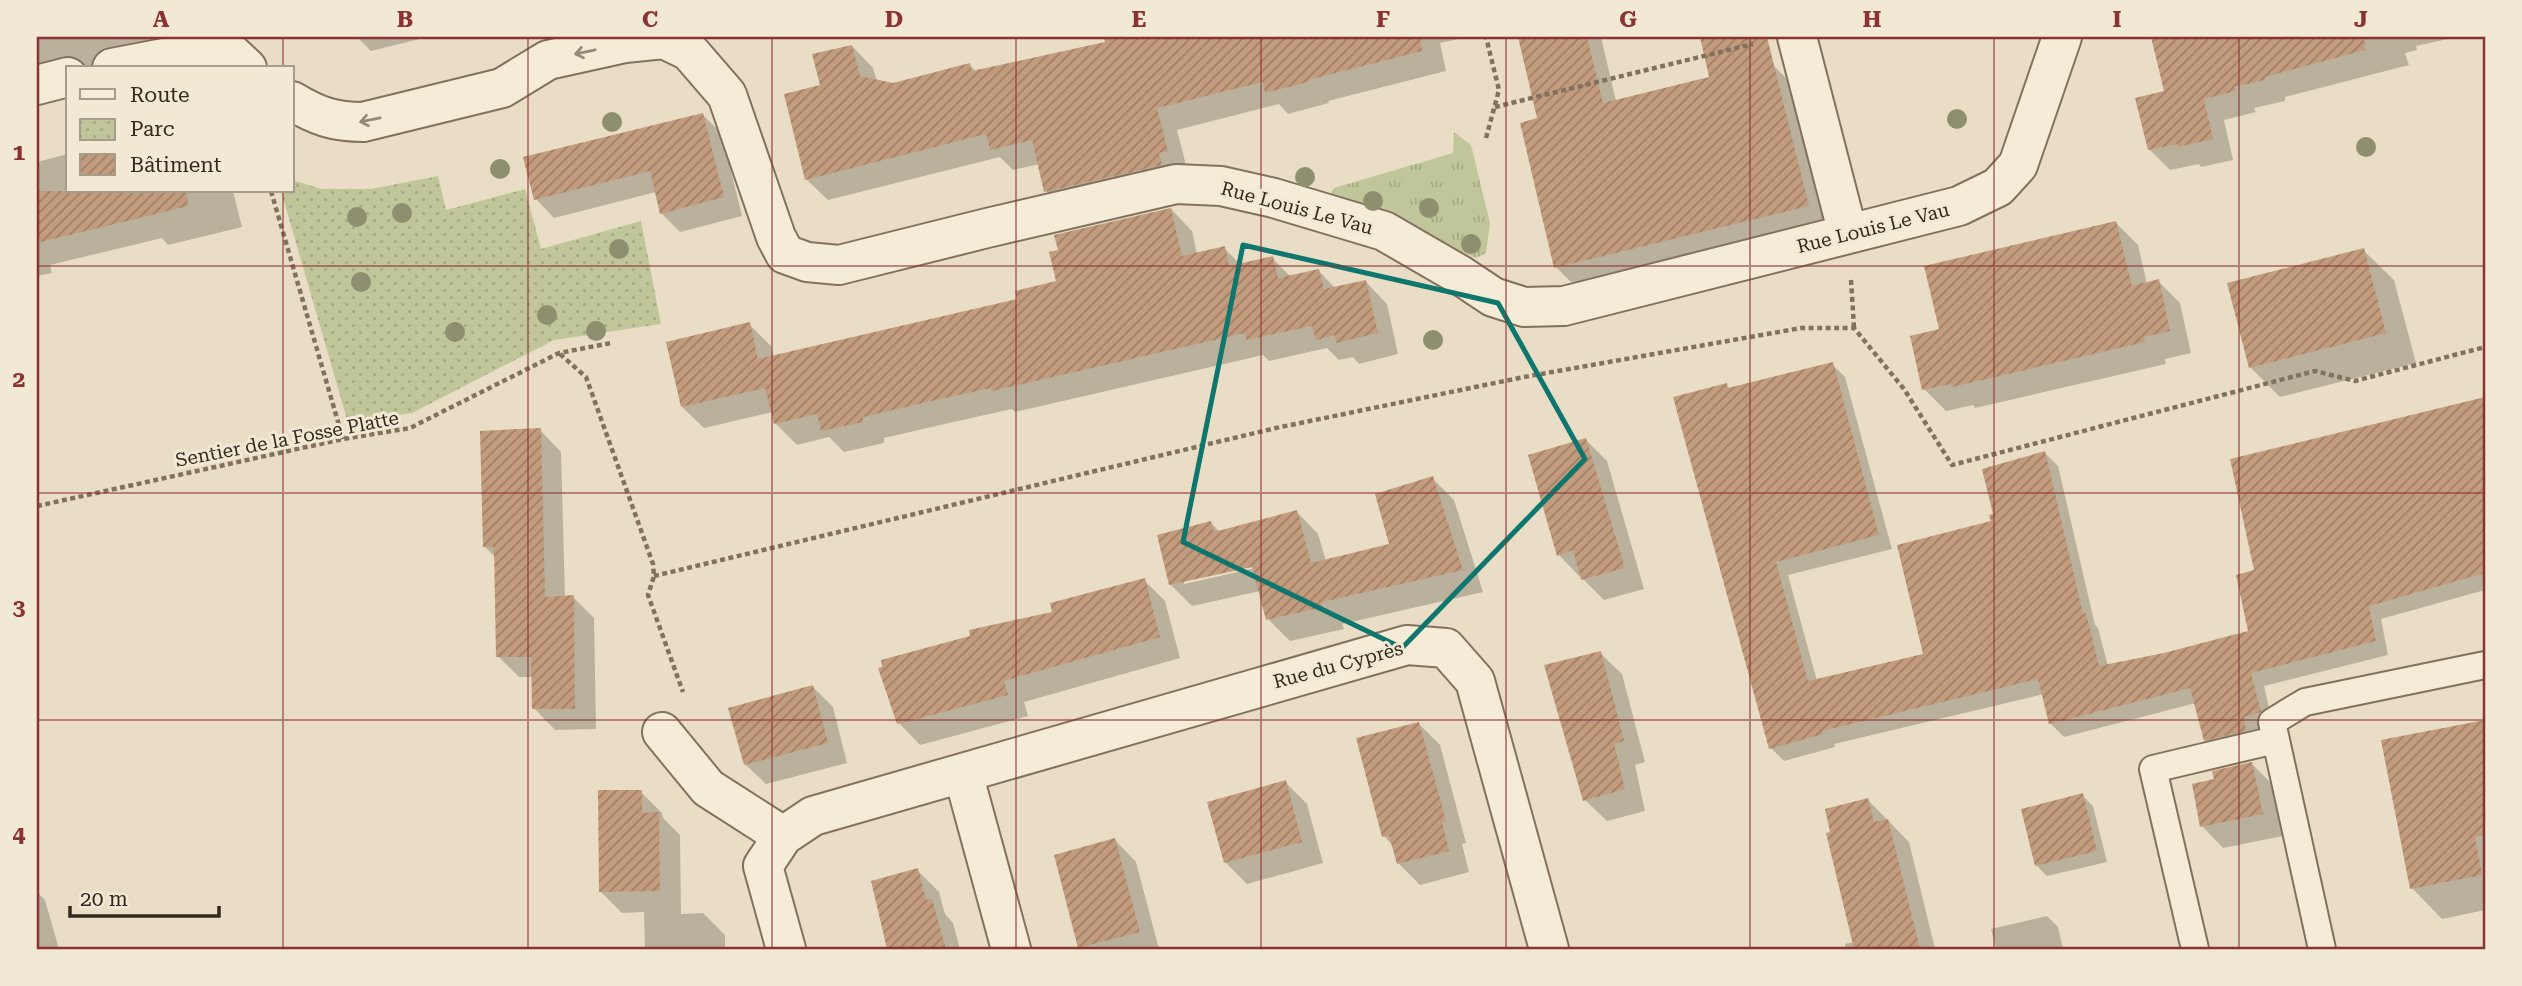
<svg xmlns="http://www.w3.org/2000/svg" width="2522" height="986" font-family="'Roboto Serif',serif">
	<style>
		.grass { fill: url(#grass-tufts) }
		.park { fill: url(#park-dots) }
		.shadow { fill: #0003; fill-rule: evenodd }
		.building { fill: url(#building-hatch) }
		.lines { fill: none; stroke-linecap: round; stroke-linejoin: round }
		.service-casing { stroke: #82715d; stroke-width: 30 }
		.minor-casing { stroke: #82715d; stroke-width: 42 }
		.path { stroke: #82715d; stroke-width: 4.5; stroke-dasharray: 5 3.5; stroke-linecap: butt }
		.service { stroke: #f5ecd7; stroke-width: 26 }
		.minor { stroke: #f5ecd7; stroke-width: 38 }
		.tree { fill: #8e8f6f }
		.oneway { stroke: #948a7b }
		.marked { fill: none; stroke: #0f766e; stroke-width: 5; stroke-linejoin: round }
		.grid { fill: none; stroke: #8b3333; stroke-width: 2; stroke-opacity: 0.55 }
		.labels { text-anchor: middle; dominant-baseline: central; stroke-width: 6; stroke-linejoin: round; paint-order: stroke }
		.street-label { font-size: 19px; fill: #34291f; stroke: #f1e9d3 }
		.neatline { fill: none; stroke: #8b3333; stroke-width: 2.5 }
		.grid-label { font-size: 23px; text-anchor: middle; font-weight: bold; fill: #8b3333 }
	</style>
	<defs>
		<pattern id="grass-tufts" width="24" height="20" patternUnits="userSpaceOnUse" patternTransform="scale(1.75)"><rect width="24" height="20" fill="#c1c69a"/><path d="M3 7l-1-3M5 7V3M7 7l1-3M15 17l-1-3M17 17v-4M19 17l1-3" fill="none" stroke="#a6aa84"/></pattern>
		<pattern id="park-dots" width="8" height="8" patternUnits="userSpaceOnUse" patternTransform="scale(1.75)"><rect width="8" height="8" fill="#c1c69a"/><path d="M2 2h.1M6 6h.1" fill="none" stroke="#a6aa84" stroke-width="1.8" stroke-linecap="round"/></pattern>
		<pattern id="building-hatch" width="6" height="6" patternUnits="userSpaceOnUse" patternTransform="scale(1.75)"><rect width="6" height="6" fill="#c39c7e"/><path d="M-1 1l2-2M0 6l6-6M5 7l2-2" fill="none" stroke="#9f7f67"/></pattern>
	</defs>
	<rect width="100%" height="100%" fill="#e9dec5"/>
	<path class="grass" d="M 1454,132 L 1471,145 L 1490,223 L 1486,253 L 1476,258 L 1329,196 L 1334,188 L 1453,153 Z"/>
	<path class="park" d="M 438,176 L 446,210 L 525,189 L 541,249 L 641,221 L 661,324 L 554,340 L 412,413 L 348,423 L 281,191 L 292,191 L 292,180 L 322,189 L 371,189 Z"/>
	<path class="shadow" d="M 37,37 L 202,37 L 128,68 L 68,68 L 37,90 Z
		M 357,37 L 428,37 L 371,51 Z
		M 1145,37 L 1468,37 L 1440,43 L 1446,71 L 1328,101 L 1329,103 L 1288,114 L 1279,104 L 1177,130 L 1188,173 L 1067,213 L 1046,191 L 1040,164 L 1013,170 L 1000,157 L 828,200 L 806,179 L 822,86 L 852,46 L 873,68 L 877,81 L 893,85 L 970,65 L 976,72 Z
		M 1520,37 L 1601,37 L 1616,101 L 1712,78 L 1702,37 L 1761,37 L 1768,65 L 1772,64 L 1792,84 L 1827,226 L 1576,287 L 1556,267 L 1540,120 Z
		M 2153,37 L 2447,37 L 2448,39 L 2416,46 L 2417,50 L 2405,53 L 2409,65 L 2285,97 L 2285,101 L 2254,108 L 2256,112 L 2224,120 L 2233,160 L 2201,167 L 2199,164 L 2170,170 L 2149,149 L 2166,92 Z
		M 703,115 L 722,134 L 742,216 L 680,232 L 661,213 L 656,192 L 554,218 L 536,199 Z
		M 68,154 L 68,191 L 233,191 L 242,227 L 168,245 L 162,238 L 50,265 L 52,273 L 37,276 L 37,162 Z
		M 1171,209 L 1192,231 L 1197,254 L 1224,248 L 1241,265 L 1272,258 L 1291,277 L 1319,271 L 1336,289 L 1366,282 L 1387,304 L 1398,354 L 1359,364 L 1353,357 L 1339,360 L 1327,348 L 1269,361 L 1263,355 L 1015,412 L 1012,409 L 949,423 L 884,438 L 884,443 L 844,452 L 829,437 L 797,445 L 775,423 L 773,412 L 704,428 L 682,407 L 749,324 L 771,346 L 774,357 L 1019,300 L 1059,283 Z
		M 2116,223 L 2138,245 L 2147,284 L 2158,281 L 2180,303 L 2191,353 L 2165,359 L 2166,364 L 1975,408 L 1973,405 L 1946,411 L 1924,389 L 1941,330 Z
		M 2363,250 L 2394,280 L 2416,363 L 2280,397 L 2250,367 Z
		M 1832,364 L 1845,377 L 1892,549 L 1788,575 L 1817,681 L 1925,655 L 1993,522 L 2045,453 L 2058,466 L 2095,625 L 2098,628 L 2108,666 L 2165,654 L 2250,632 L 2256,571 L 2232,461 L 2485,398 L 2485,590 L 2381,619 L 2388,655 L 2264,686 L 2273,725 L 2256,731 L 2259,744 L 2219,753 L 2205,740 L 2196,703 L 2064,737 L 2050,723 L 2044,694 L 1834,744 L 1835,747 L 1784,761 L 1771,748 L 1726,385 L 1731,389 Z
		M 540,430 L 561,452 L 565,597 L 573,597 L 594,618 L 596,729 L 555,730 L 534,708 L 533,677 L 519,677 L 498,656 L 496,558 L 484,546 Z
		M 1586,440 L 1607,461 L 1644,589 L 1604,600 L 1583,579 L 1582,575 L 1579,576 L 1559,555 Z
		M 1432,478 L 1454,500 L 1483,592 L 1342,624 L 1344,629 L 1290,641 L 1268,619 L 1260,591 L 1192,606 L 1170,584 L 1211,523 L 1220,532 L 1297,512 L 1318,534 L 1326,561 L 1392,545 ZM 1260,564 L 1260,567 L 1184,584 L 1184,580 Z
		M 1144,580 L 1165,601 L 1180,658 L 1024,702 L 1028,716 L 920,745 L 899,723 L 973,638 L 1054,614 Z
		M 1600,653 L 1622,674 L 1645,762 L 1635,765 L 1645,811 L 1607,821 L 1585,800 Z
		M 813,687 L 833,707 L 847,763 L 766,784 L 745,764 Z
		M 2485,721 L 2485,910 L 2442,919 L 2412,888 L 2383,741 Z
		M 1419,724 L 1440,745 L 1466,843 L 1462,844 L 1469,872 L 1420,885 L 1398,863 L 1393,846 L 1384,836 Z
		M 2252,764 L 2273,785 L 2283,836 L 2223,848 L 2202,826 L 2216,780 Z
		M 1285,782 L 1307,804 L 1323,863 L 1247,884 L 1225,862 Z
		M 641,792 L 662,813 L 663,818 L 680,835 L 681,914 L 703,913 L 725,935 L 725,949 L 645,949 L 644,912 L 622,913 L 601,892 Z
		M 2082,795 L 2093,806 L 2107,862 L 2047,876 L 2036,865 Z
		M 1868,800 L 1909,842 L 1935,949 L 1846,949 L 1845,944 L 1854,942 Z
		M 1115,840 L 1136,862 L 1159,949 L 1081,949 L 1080,947 Z
		M 917,870 L 939,892 L 945,914 L 953,923 L 960,949 L 890,949 L 874,882 Z
		M 37,892 L 45,900 L 59,949 L 37,949 Z
		M 2047,916 L 2058,927 L 2063,949 L 1996,949 L 1991,929 Z"/>
	<path class="building" d="M 1104,37 L 1420,37 L 1422,51 L 1308,80 L 1308,82 L 1265,93 L 1263,82 L 1157,108 L 1168,151 L 1159,153 L 1162,165 L 1044,192 L 1032,140 L 990,150 L 986,134 L 805,180 L 784,94 L 820,85 L 812,54 L 852,45 L 860,76 L 893,83 L 970,63 L 972,71 L 1105,42 Z
		M 1518,37 L 1587,37 L 1603,103 L 1709,77 L 1700,37 L 1767,37 L 1809,206 L 1554,268 L 1520,123 L 1537,118 Z
		M 2151,37 L 2364,37 L 2365,50 L 2265,77 L 2265,80 L 2234,87 L 2236,91 L 2204,99 L 2213,139 L 2178,147 L 2177,144 L 2148,150 L 2135,98 L 2164,91 Z
		M 703,113 L 724,197 L 660,214 L 650,171 L 534,200 L 523,157 Z
		M 37,191 L 187,191 L 188,206 L 37,243 Z
		M 1171,208 L 1182,256 L 1225,246 L 1229,266 L 1273,256 L 1278,278 L 1319,269 L 1324,289 L 1366,280 L 1378,333 L 1336,343 L 1335,335 L 1316,340 L 1312,326 L 1246,340 L 1245,333 L 992,391 L 991,388 L 927,402 L 863,417 L 863,422 L 821,431 L 817,414 L 774,424 L 761,371 L 765,388 L 681,407 L 666,342 L 750,322 L 758,359 L 1017,299 L 1015,291 L 1056,281 L 1049,252 L 1058,250 L 1054,235 Z
		M 2116,221 L 2132,286 L 2159,279 L 2170,331 L 2144,337 L 2145,342 L 1952,387 L 1951,384 L 1922,390 L 1910,336 L 1939,329 L 1924,266 Z
		M 2364,248 L 2386,333 L 2249,368 L 2227,283 Z
		M 1833,362 L 1879,535 L 1776,562 L 1808,681 L 1923,654 L 1897,545 L 1991,521 L 1989,515 L 1993,514 L 1982,469 L 2045,451 L 2083,614 L 2086,613 L 2099,666 L 2164,653 L 2248,631 L 2236,575 L 2254,570 L 2230,459 L 2485,397 L 2485,573 L 2369,606 L 2376,641 L 2251,673 L 2261,712 L 2244,717 L 2246,731 L 2204,741 L 2190,688 L 2049,724 L 2038,679 L 1822,731 L 1823,734 L 1769,749 L 1673,397 L 1727,383 L 1728,388 Z
		M 541,428 L 545,597 L 574,595 L 575,709 L 532,709 L 531,657 L 496,657 L 494,547 L 483,547 L 480,431 Z
		M 1586,438 L 1625,568 L 1581,580 L 1573,550 L 1557,556 L 1528,455 Z
		M 1433,476 L 1463,570 L 1322,602 L 1323,607 L 1266,620 L 1252,567 L 1169,585 L 1157,535 L 1211,521 L 1214,532 L 1297,510 L 1311,563 L 1389,544 L 1375,494 Z
		M 1145,578 L 1160,637 L 1004,681 L 1008,695 L 897,724 L 878,668 L 882,667 L 881,660 L 970,636 L 969,630 L 1052,612 L 1050,603 Z
		M 1601,651 L 1624,741 L 1614,744 L 1625,789 L 1583,801 L 1544,665 Z
		M 813,685 L 828,743 L 744,765 L 728,708 Z
		M 2485,720 L 2485,835 L 2475,837 L 2482,875 L 2410,889 L 2381,740 Z
		M 1419,722 L 1446,821 L 1442,822 L 1449,851 L 1397,864 L 1389,836 L 1382,837 L 1356,738 Z
		M 2252,762 L 2263,814 L 2200,827 L 2192,784 L 2214,779 L 2212,771 Z
		M 1286,780 L 1302,842 L 1224,863 L 1207,802 Z
		M 598,790 L 642,790 L 642,813 L 659,812 L 660,891 L 599,892 Z
		M 2083,793 L 2097,851 L 2035,866 L 2021,809 Z
		M 1868,798 L 1874,822 L 1888,819 L 1920,949 L 1854,949 L 1826,833 L 1830,832 L 1825,809 Z
		M 1115,838 L 1140,932 L 1078,948 L 1054,855 Z
		M 918,868 L 926,900 L 932,899 L 946,949 L 887,949 L 871,881 Z"/>
	<g class="lines">
		<g class="service-casing">
			<path id="service" d="M 2195,949 L 2153,769 L 2275,740
				M 2322,949 L 2272,722 L 2305,702 L 2485,665"/>
		</g>
		<g class="minor-casing">
			<path id="minor" d="M 1797,37 L 1848,234
				M 112,68 L 185,54 L 231,53 L 247,68
				M 37,85 L 68,77
				M 292,101 C 317,116 334,122 363,122 L 502,88 L 548,60 L 625,43 L 664,39 L 689,51 L 727,95 L 776,237 L 785,254 L 807,262 L 839,265 L 987,228 L 1176,184 L 1221,186 L 1274,198 L 1384,231 L 1460,275 L 1493,297 L 1524,307 L 1564,306 L 1959,206 L 1998,187 L 2018,165 L 2062,37
				M 662,732 L 708,788 L 783,836
				M 963,773 L 1011,949
				M 786,949 L 763,866 L 783,836 L 813,816 L 1407,645 L 1446,648 L 1475,681 L 1549,949"/>
		</g>
		<path class="path" d="M 1495,107 L 1753,44
			M 1486,138 L 1499,90 L 1486,37
			M 271,191 L 343,439
			M 1851,280 L 1854,328
			M 560,354 L 586,377 L 653,564 L 654,576 L 648,595 L 683,692
			M 37,506 L 343,439 L 410,428 L 559,353 L 611,343
			M 654,576 L 1276,428 L 1524,377 L 1801,328 L 1854,328 L 1904,389 L 1952,465 L 2315,371 L 2355,381 L 2485,347"/>
		<use href="#service" class="service"/>
		<use href="#minor" class="minor"/>
	</g>
	<g class="tree">
		<circle cx="1957" cy="119" r="10"/>
		<circle cx="612" cy="122" r="10"/>
		<circle cx="2366" cy="147" r="10"/>
		<circle cx="500" cy="169" r="10"/>
		<circle cx="1305" cy="177" r="10"/>
		<circle cx="1373" cy="201" r="10"/>
		<circle cx="1429" cy="208" r="10"/>
		<circle cx="402" cy="213" r="10"/>
		<circle cx="357" cy="217" r="10"/>
		<circle cx="1471" cy="244" r="10"/>
		<circle cx="619" cy="249" r="10"/>
		<circle cx="361" cy="282" r="10"/>
		<circle cx="547" cy="315" r="10"/>
		<circle cx="596" cy="331" r="10"/>
		<circle cx="455" cy="332" r="10"/>
		<circle cx="1433" cy="340" r="10"/>
	</g>
	<defs><path id="oneway-shaft" d="M-6 0H5M1.5-3L5.5 0L1.5 3" fill="none" stroke-width="1.6" stroke-linecap="round" stroke-linejoin="round" transform="scale(1.75)"/></defs>
	<g class="oneway">
		<use href="#oneway-shaft" transform="translate(585 52) rotate(168)"/>
		<use href="#oneway-shaft" transform="translate(370 120) rotate(169)"/>
	</g>
	<path class="marked" d="M 1243,245 L 1498,303 L 1585,459 L 1402,648 L 1183,542 Z"/>
	<path class="grid" d="M 283,37 L 283,68M 528,37 L 528,949M 772,37 L 772,949M 1016,37 L 1016,949M 1261,37 L 1261,949M 1506,37 L 1506,949M 1750,37 L 1750,949M 1994,37 L 1994,949M 2239,37 L 2239,949M 283,191 L 283,949M 37,266 L 2485,266M 37,493 L 2485,493M 37,720 L 2485,720"/>
	<g class="labels">
		<g class="street-label">
			<text transform="translate(1297 208) rotate(15)">Rue Louis Le Vau</text>
			<text transform="translate(1873 228) rotate(-14)">Rue Louis Le Vau</text>
			<text transform="translate(287 439) rotate(-11)">Sentier de la Fosse Platte</text>
			<text transform="translate(1338 665) rotate(-15)">Rue du Cyprès</text>
		</g>
	</g>
	<rect width="2522" height="986" fill="none" stroke="#f1e9d3" stroke-width="77"/>
	<rect x="66" y="66" width="228" height="126" fill="#f1e9d3" stroke="#a59c8b" stroke-width="2"/>
	<rect x="80" y="89" width="35" height="10" fill="#f5ecd7" stroke="#a59c8b" stroke-width="2"/>
	<text x="130" y="102" font-size="21" fill="#34291f">Route</text>
	<rect x="80" y="119" width="35" height="21" fill="url(#park-dots)" stroke="#a59c8b" stroke-width="2"/>
	<text x="130" y="136" font-size="21" fill="#34291f">Parc</text>
	<rect x="80" y="154" width="35" height="21" fill="url(#building-hatch)" stroke="#a59c8b" stroke-width="2"/>
	<text x="130" y="172" font-size="21" fill="#34291f">Bâtiment</text>
	<path d="M70 906v10h149v-10" fill="none" stroke="#34291f" stroke-width="3.5"/>
	<text x="80" y="906" font-size="21" fill="#34291f" stroke="#f1e9d3" stroke-width="5" paint-order="stroke">20 m</text>
	<rect x="38" y="38" width="2446" height="910" class="neatline"/>
	<g class="grid-label">
		<text x="161" y="27">A</text>
		<text x="405" y="27">B</text>
		<text x="650" y="27">C</text>
		<text x="894" y="27">D</text>
		<text x="1139" y="27">E</text>
		<text x="1383" y="27">F</text>
		<text x="1628" y="27">G</text>
		<text x="1872" y="27">H</text>
		<text x="2117" y="27">I</text>
		<text x="2361" y="27">J</text>
		<text x="19" y="160">1</text>
		<text x="19" y="387">2</text>
		<text x="19" y="615">3</text>
		<text x="19" y="842">4</text>
	</g>
</svg>
